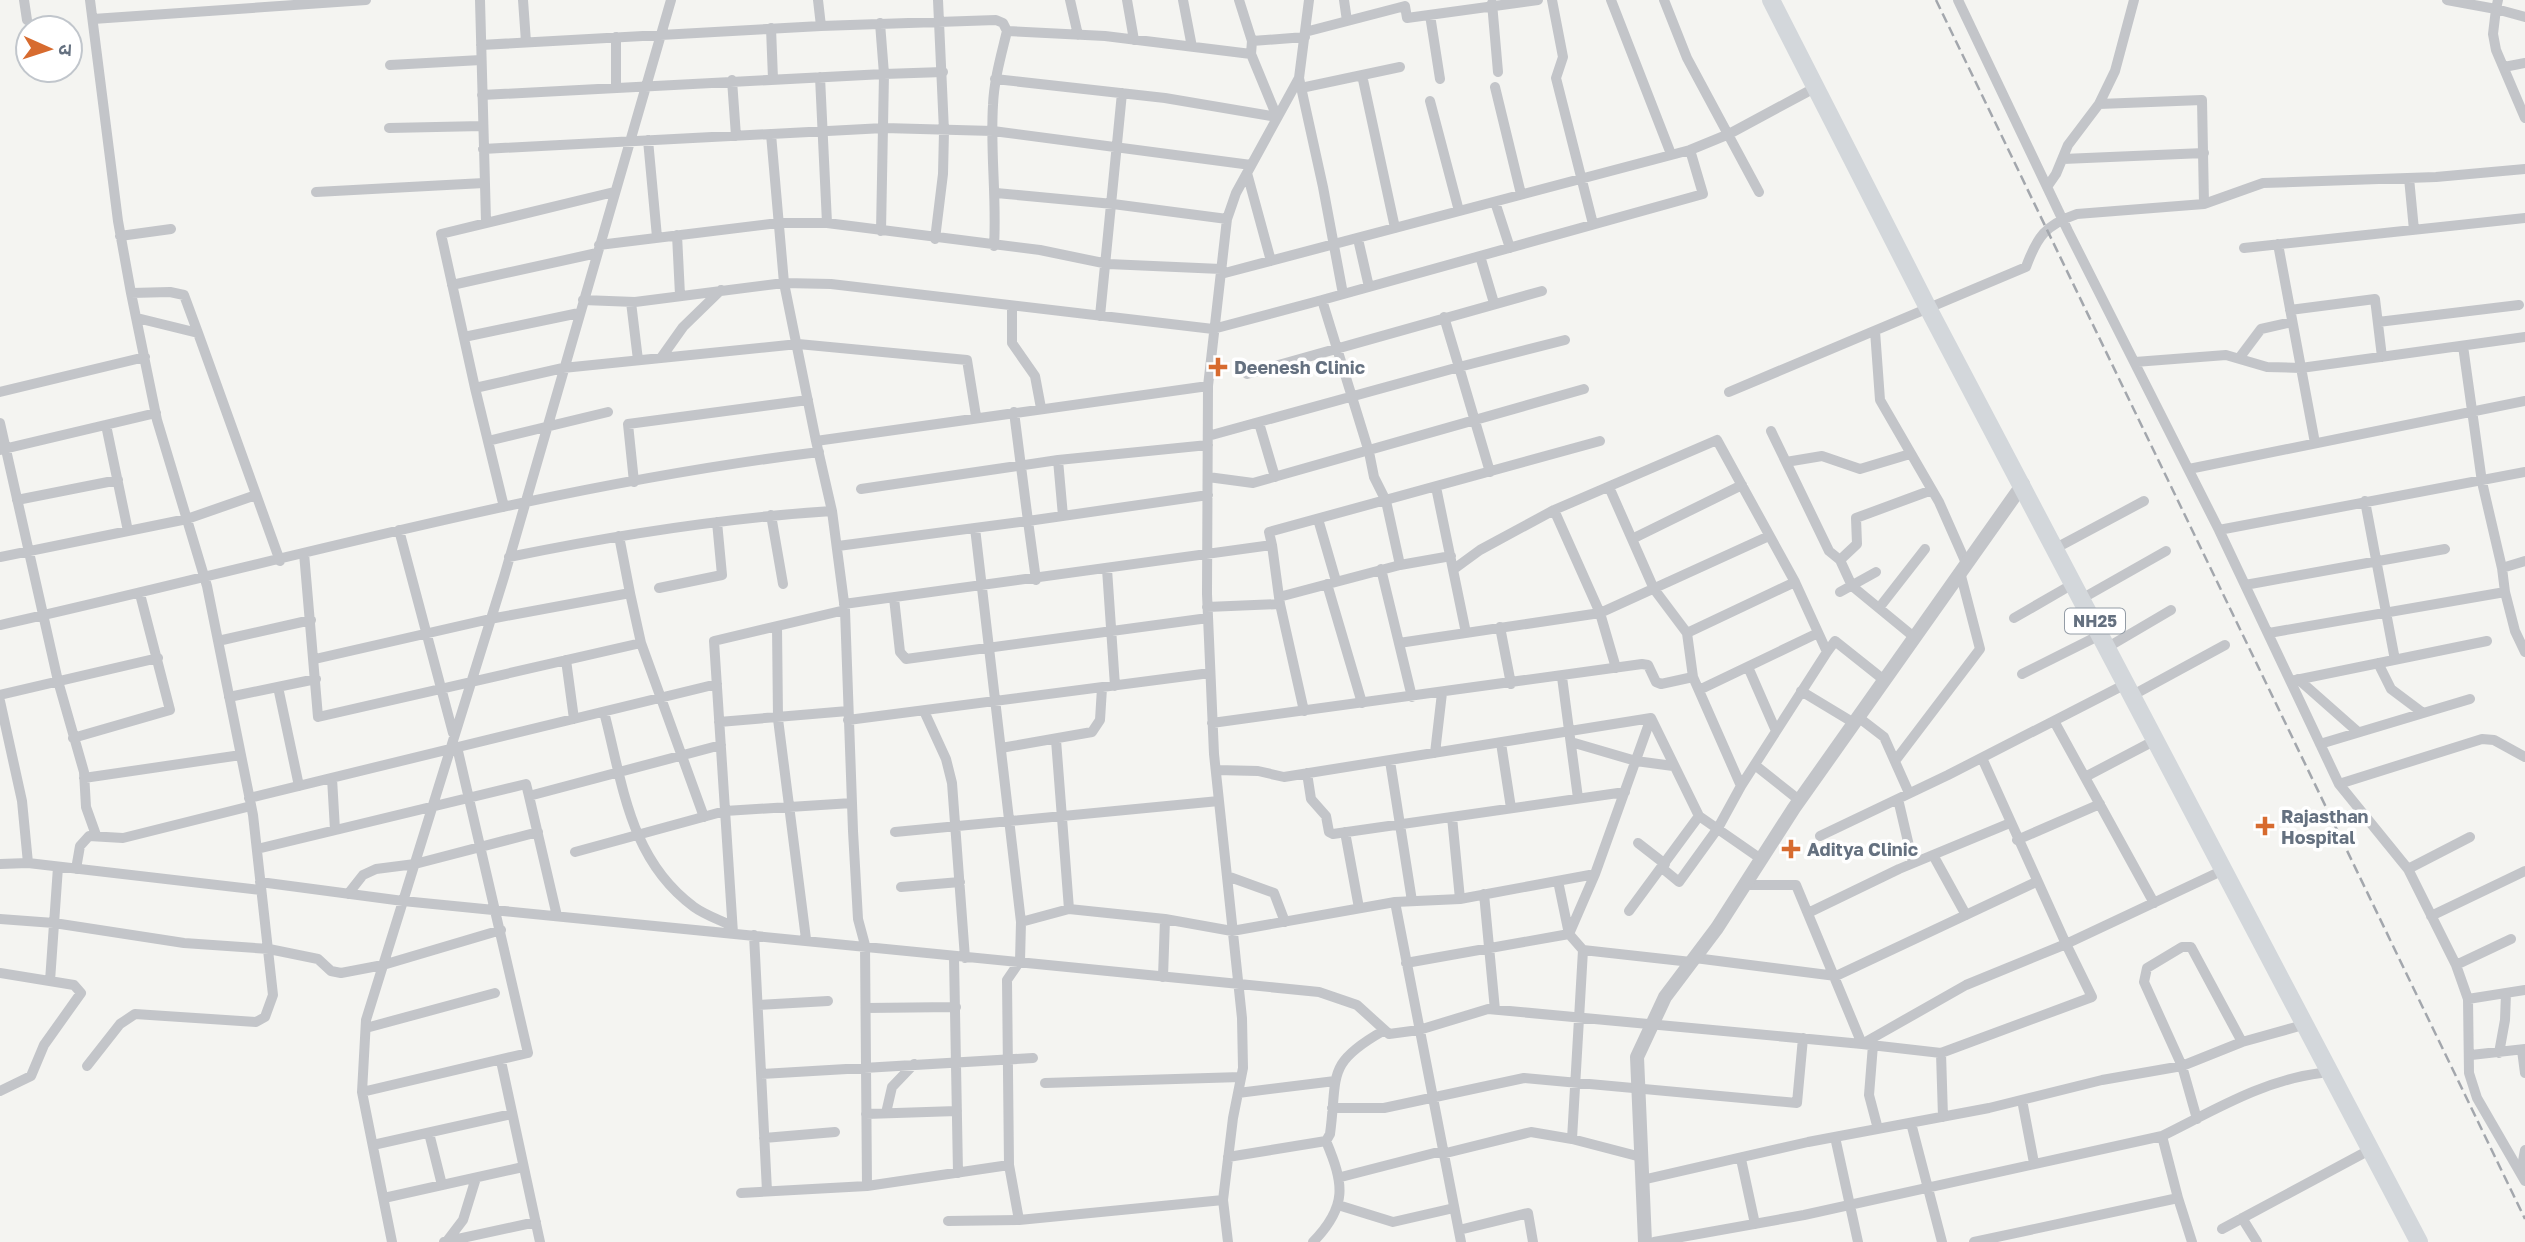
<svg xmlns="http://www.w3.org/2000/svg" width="2525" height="1242" font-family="'Golos Text','Noto Sans Devanagari',sans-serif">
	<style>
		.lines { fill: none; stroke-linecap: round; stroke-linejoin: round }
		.minor { stroke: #c3c5c9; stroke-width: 10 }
		.tertiary { stroke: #c3c5c9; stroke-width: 14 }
		.primary { stroke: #d3d7db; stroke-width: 18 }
		.rail { stroke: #a3a7ad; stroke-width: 2.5; stroke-dasharray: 10 5; stroke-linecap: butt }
		.poi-dot { fill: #d76b2f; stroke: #fff; stroke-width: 2.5 }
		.labels { text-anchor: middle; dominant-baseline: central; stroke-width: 7; stroke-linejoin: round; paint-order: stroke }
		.shield { fill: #fff; stroke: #939ca6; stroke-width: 2 }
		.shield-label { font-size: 16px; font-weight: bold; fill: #657180 }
		.poi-label { font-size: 18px; font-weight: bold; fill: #657180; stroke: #fff; text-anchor: start }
	</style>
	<rect width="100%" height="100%" fill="#f4f4f1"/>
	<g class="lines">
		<path class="minor" d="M 24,0 L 27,20
			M 480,0 L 486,221
			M 523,0 L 526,42
			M 818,0 L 821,26 L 996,20 L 1003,23 L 1007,31 L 1105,36 L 1251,54 L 1277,117 L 1165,98 L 995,79
			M 1070,0 L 1078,35
			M 1127,0 L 1134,40
			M 1183,0 L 1192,47
			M 1239,0 L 1252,41 L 1251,54
			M 1344,0 L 1347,21
			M 1552,0 L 1563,57 L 1556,78 L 1593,224
			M 1611,0 L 1671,154
			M 1664,0 L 1687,58 L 1759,192
			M 1958,0 L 2068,231 L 2219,530 L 2339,784 L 2408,869 L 2456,965 L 2468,999 L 2469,1073 L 2477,1098 L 2525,1181
			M 2447,0 L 2496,9 L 2493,34 L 2496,50 L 2525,118
			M 2498,0 L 2496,9 L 2525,17
			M 1492,3 L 1498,72
			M 1430,15 L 1440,79
			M 93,19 L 366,0
			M 771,28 L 773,79
			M 1305,32 L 1405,6 L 1407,18 L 1538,0
			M 616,37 L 616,88
			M 1252,41 L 1305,37
			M 481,45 L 821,26
			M 390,65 L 481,60
			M 2504,67 L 2525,63
			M 1362,75 L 1395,228
			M 820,77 L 827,223
			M 1299,78 L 1323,187 L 1343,294
			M 732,80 L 736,136
			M 1495,87 L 1521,194
			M 1301,88 L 1400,67
			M 482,95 L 884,74 L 880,23
			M 1430,101 L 1459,211
			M 2099,104 L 2202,100 L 2204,204
			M 389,128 L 483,126
			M 771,134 L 784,283 L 831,284 L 1213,329 L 1322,300
			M 648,140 L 657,237
			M 483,149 L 884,128 L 993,131 L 1251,165
			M 2063,159 L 2204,153
			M 1247,173 L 1271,261
			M 2409,178 L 2414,230
			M 2047,187 L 2056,174 L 2068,145 L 2099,104 L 2115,71 L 2134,0
			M 316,192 L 484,183
			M 614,192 L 441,234 L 475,388 L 563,368 L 798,344 L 967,360 L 976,416
			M 996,193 L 1113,204 L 1227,219
			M 1495,202 L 1510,248
			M 881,231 L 884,74 L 943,72
			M 677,235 L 680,295
			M 120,236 L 171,229
			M 935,239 L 943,174 L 944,131 L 938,0
			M 1358,239 L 1369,287
			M 2278,244 L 2315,443
			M 599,245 L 778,223 L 827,223 L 1040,250 L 1108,264 L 1221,269
			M 994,246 C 997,199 990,152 993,105 C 994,80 1001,56 1007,31
			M 2244,248 L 2525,218
			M 1480,256 L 1494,303
			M 1221,274 L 1690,150
			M 452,285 L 597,253
			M 131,293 L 170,292 L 184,295 L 198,333
			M 583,300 L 635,302 L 784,283 L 816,441
			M 631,302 L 638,360
			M 1012,306 L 1012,343 L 1035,376 L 1041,408
			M 2290,310 L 2375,299 L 2382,357
			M 1100,316 L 1122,93
			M 137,318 L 198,333 L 280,561
			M 2378,322 L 2519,305
			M 1875,331 L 1880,400 L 1939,502 L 1966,563
			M 464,337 L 579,313
			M 2463,346 L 2482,482 L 2502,568 L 2505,592 L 2515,631 L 2525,652
			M 2240,357 L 2261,329 L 2292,322
			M 661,358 L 683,327 L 721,290
			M 2135,362 L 2226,355 L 2267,367 L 2301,368 L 2525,337
			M 1247,374 L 1542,291
			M 475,388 L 504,507
			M 0,392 L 145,357
			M 1729,392 L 2026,267 C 2037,237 2045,225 2077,214 L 2204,204 L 2263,183 L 2436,177 L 2525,169
			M 1014,412 L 1028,521 L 1208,495
			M 0,423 L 58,681 L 84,772 L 86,807 L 96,835
			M 1259,423 L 1275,477
			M 106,425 L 128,531
			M 1771,431 L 1829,551 L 1840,560
			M 1208,436 L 1459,367 L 1444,317
			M 488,441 L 608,412
			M 0,450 L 156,413
			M 1058,460 L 1063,516
			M 1786,462 L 1822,456 L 1860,469 L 1910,454
			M 2189,469 L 2525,401
			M 1490,472 L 1459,367 L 1565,340
			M 1208,477 L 1253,483 L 1584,389
			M 634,482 L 628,424 L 808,400
			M 1436,487 L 1466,633
			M 1609,487 L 1654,589 L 1687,633 L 1693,677 L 1741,786 L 1827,652
			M 861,489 L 1058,460 L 1208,445
			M 17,500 L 118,480
			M 2365,501 L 2395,660
			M 1554,510 L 1600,613 L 1769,536
			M 771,515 L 783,584
			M 1318,519 L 1336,581
			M 975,528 L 1021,922
			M 399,530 L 453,733
			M 2219,530 L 2525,472
			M 1632,539 L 1742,485
			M 1272,545 L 1279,597
			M 838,546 L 1028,521 L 1036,580
			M 2056,548 L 2144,501
			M 304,553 L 318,717 L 641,643 L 630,593
			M 1451,556 L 1400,565 L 1386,501 L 1374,477 L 1369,452 L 1322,300 L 1703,194 L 1690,150 L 1729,134 L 1807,92
			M 0,557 L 187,519 L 256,495
			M 509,557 C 616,535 723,518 832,511
			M 2502,568 L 2525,561
			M 1107,569 L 1115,686
			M 1381,569 L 1412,697
			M 1454,569 L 1480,550 L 1554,510 L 1717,440 L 1795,582 L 1827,652 L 1835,641 L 1884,680
			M 1327,584 L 1362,703
			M 2245,585 L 2445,549
			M 659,588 L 722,575 L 717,522
			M 1840,592 L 1876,572
			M 894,598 L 900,652 L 906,659 L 1208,618
			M 2083,598 L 2166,551
			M 844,604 L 1272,545 L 1269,532 L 1600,441
			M 1280,604 L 1304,711
			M 1207,607 L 1280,604 L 1279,597 L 1400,565
			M 1879,608 L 1925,549
			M 2014,618 L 2066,588
			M 0,625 C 272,564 541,486 819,452
			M 777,626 L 778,719 L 806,939
			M 1500,627 L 1511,684
			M 1687,633 L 1795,582
			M 2269,633 L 2505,592
			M 1914,637 L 1852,586 L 1840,560 L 1857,544 L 1856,518 L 1932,490
			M 218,641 L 311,620
			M 641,643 L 704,817
			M 1399,643 L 1600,613 L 1616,668
			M 2108,647 L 2171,610
			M 315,659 L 490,619 L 630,593 L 619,536
			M 566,660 L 574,719
			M 2378,663 L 2391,689 L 2423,713
			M 1748,667 L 1776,731
			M 2022,674 L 2092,639
			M 1562,677 L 1578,798
			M 2298,679 L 2358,732
			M 2291,681 L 2487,641
			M 278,687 L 299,786
			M 1699,690 L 1818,633
			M 1801,691 L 1854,723
			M 0,695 L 158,658
			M 2133,695 L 2225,645
			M 229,697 L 316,679
			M 0,701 L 22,801 L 28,863
			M 924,711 L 946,759 L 952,783 L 965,958
			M 604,712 C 623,784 629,859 694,907 C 705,915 720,920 732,926
			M 1858,717 L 1884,737 L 1909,793
			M 848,720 L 1210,673
			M 2054,721 L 2154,903
			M 719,722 L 848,711
			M 1212,723 L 1642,664 L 1648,665 L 1656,682 L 1661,684 L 1693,677
			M 73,738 L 170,710 L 140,594
			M 1056,740 L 1069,909
			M 1571,742 L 1636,761 L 1673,766
			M 1501,743 L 1511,808
			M 2320,744 L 2470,699
			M 1001,748 L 1092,732 L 1100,720 L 1102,688
			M 1435,753 L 1442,693
			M 1390,761 L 1412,901
			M 1895,761 L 1980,649 L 1960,572
			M 1755,765 L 1799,800
			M 1216,770 L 1258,771 L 1284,777 L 1651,718
			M 1307,773 L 1311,799 L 1326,816 L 1329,832 L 1333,834 L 1625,792
			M 2085,777 L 2148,744
			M 84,778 L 241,755
			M 332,778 L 335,830
			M 2339,784 L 2482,739 L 2494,740 L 2525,757
			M 529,796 L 557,916
			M 249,798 L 717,684
			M 1898,799 L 1913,863
			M 1452,817 L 1460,899
			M 895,832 L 1219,801
			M 1345,832 L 1359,908
			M 1820,836 L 1948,775 L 2118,688
			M 2017,840 L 2100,804
			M 1638,843 L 1665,864
			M 257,849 L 526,784 L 529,796 L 721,745
			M 575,852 L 725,811 L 852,803
			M 1933,855 L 1966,915
			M 0,864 L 28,863 L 261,890
			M 1662,868 L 1679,882 L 1718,828 L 1741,786
			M 76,869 L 80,846 L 89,836 L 123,838 L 251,806
			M 2408,869 L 2470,837
			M 1227,876 L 1274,893 L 1285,922
			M 1558,881 L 1569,934 L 1583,950 L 1691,962
			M 260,882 L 403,901 L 1319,992 L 1357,1005 L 1389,1034 L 1419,1030 L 1488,1009 L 1862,1044 L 1966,985 L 2066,944 L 1982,758
			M 1745,885 L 1796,885 L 1862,1044 L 1941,1053 L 2092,997 L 2066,944 L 2215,874
			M 901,887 L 960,882
			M 348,894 L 363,875 L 376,869 L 415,864 L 538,832
			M 1484,894 L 1495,1010
			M 1395,902 L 1460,899 L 1595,874 L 1651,718 L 1699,816 L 1761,859
			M 1629,911 L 1699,816
			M 1808,913 L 1899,869 L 2010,823
			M 2431,916 L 2525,871
			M 0,919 L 54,923 L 184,943 L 269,949 L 318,959 L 331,971 L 341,973 L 383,965 L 501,930
			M 733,933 L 714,641 L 845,610
			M 754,935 L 767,1191
			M 954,957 L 958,1173
			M 1695,958 L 1836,976 L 2036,882
			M 1406,963 L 1569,934 L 1595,874
			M 2456,965 L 2511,939
			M 0,973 L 74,985 L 81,993 L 44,1045 L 31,1076 L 0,1091
			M 1163,977 L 1165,919
			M 50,981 L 58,867
			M 2468,999 L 2525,990
			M 758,1005 L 828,1001
			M 866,1008 L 956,1007
			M 366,1028 L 495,993
			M 1873,1045 L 1869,1095 L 1878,1129
			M 2522,1050 L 2525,1073
			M 1941,1053 L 1943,1117
			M 2499,1053 L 2505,1020 L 2506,993
			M 2471,1055 L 2525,1049
			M 501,1061 L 540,1242
			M 87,1066 L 120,1024 L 135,1014 L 256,1022 L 265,1017 L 273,995 L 253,815 L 207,586 L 157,420 L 131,293 L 118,221 L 90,0
			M 761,1074 L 1033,1058
			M 1045,1083 L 1241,1077
			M 362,1092 L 528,1053 L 457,747
			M 1238,1093 L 1335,1081
			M 2022,1100 L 2034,1163
			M 1332,1108 L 1384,1108 L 1524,1078 L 1797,1103 L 1803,1038
			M 886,1113 L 892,1087 L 914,1064
			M 866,1114 L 957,1111
			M 2197,1119 L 2182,1066 L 2144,982 L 2147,968 L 2182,947 L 2191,947 L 2242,1042
			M 1911,1123 L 1942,1242
			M 429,1133 L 442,1185
			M 1835,1137 L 1858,1242
			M 764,1138 L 835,1132
			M 1572,1139 L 1641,1157
			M 373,1145 L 512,1114
			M 1442,1154 L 1531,1132 L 1572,1139 L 1583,950
			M 1228,1157 L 1326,1141 L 1330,1134 C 1338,1075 1325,1064 1383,1031
			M 1741,1159 L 1755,1224
			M 2521,1172 L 2525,1150
			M 1341,1177 L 1442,1151
			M 1642,1180 L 1808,1142 L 1989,1108 L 2102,1080 L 2182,1066 L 2242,1042 L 2296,1027
			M 867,1186 L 865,945 L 858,919 L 853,831 L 845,610 L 832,511 L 816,441 L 1208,386
			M 741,1193 L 867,1186 L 1009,1165
			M 384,1198 L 523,1167
			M 2178,1198 L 2192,1242
			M 1338,1205 L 1393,1222 L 1454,1208
			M 2242,1218 L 2257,1242
			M 1019,1220 L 1009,1165 L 1007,980 L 1020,961 L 1021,922 L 1069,909 L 1165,919 L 1232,931 L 1395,902 L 1461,1242
			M 948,1221 L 1019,1220 L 1223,1200
			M 2222,1229 L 2362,1154
			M 1459,1230 L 1528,1213 L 1533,1242
			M 447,1241 L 463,1220 L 476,1178
			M 392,1242 L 362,1092 L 366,1020 L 504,577 L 671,0
			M 444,1242 L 536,1222
			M 1228,1242 L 1223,1200 L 1233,1118 L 1243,1068 L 1242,1018 L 1214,754 L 1207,594 L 1208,386 L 1227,219 L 1236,193 L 1299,78 L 1309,0
			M 1313,1242 C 1348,1206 1344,1184 1326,1141
			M 1654,1242 L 1804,1215 L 2162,1136
			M 1974,1242 L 2178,1198 L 2162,1136 C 2213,1111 2263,1080 2321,1073"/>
		<path class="tertiary" d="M 1645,1242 L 1637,1057 L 1665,997 L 1717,928 L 1794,808 L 2023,484"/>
		<path class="primary" d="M 1771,0 L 1928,308 L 2419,1242"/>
		<path class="rail" d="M 1936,0 L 2525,1219"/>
	</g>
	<g class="poi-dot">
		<path d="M1214.5 356.5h7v7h7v7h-7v7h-7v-7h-7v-7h7z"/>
		<path d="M2261.5 815.5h7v7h7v7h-7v7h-7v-7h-7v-7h7z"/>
		<path d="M1787.5 838.5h7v7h7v7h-7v7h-7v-7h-7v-7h7z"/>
	</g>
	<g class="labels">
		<rect class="shield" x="2065" y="608.5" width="60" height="25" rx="5"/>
		<g class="shield-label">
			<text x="2095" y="621">NH25</text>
		</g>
		<g class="poi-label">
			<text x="1234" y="367">Deenesh Clinic</text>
			<text x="2281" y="816">Rajasthan<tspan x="2281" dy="21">Hospital</tspan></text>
			<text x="1807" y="849">Aditya Clinic</text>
		</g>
	</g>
	<g transform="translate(49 49) rotate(93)"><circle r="33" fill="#ffffff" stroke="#c1c6cc" stroke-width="2"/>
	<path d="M0-5L12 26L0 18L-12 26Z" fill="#d76b2f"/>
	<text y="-10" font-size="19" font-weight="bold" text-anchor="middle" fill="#657180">उ</text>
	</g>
</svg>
